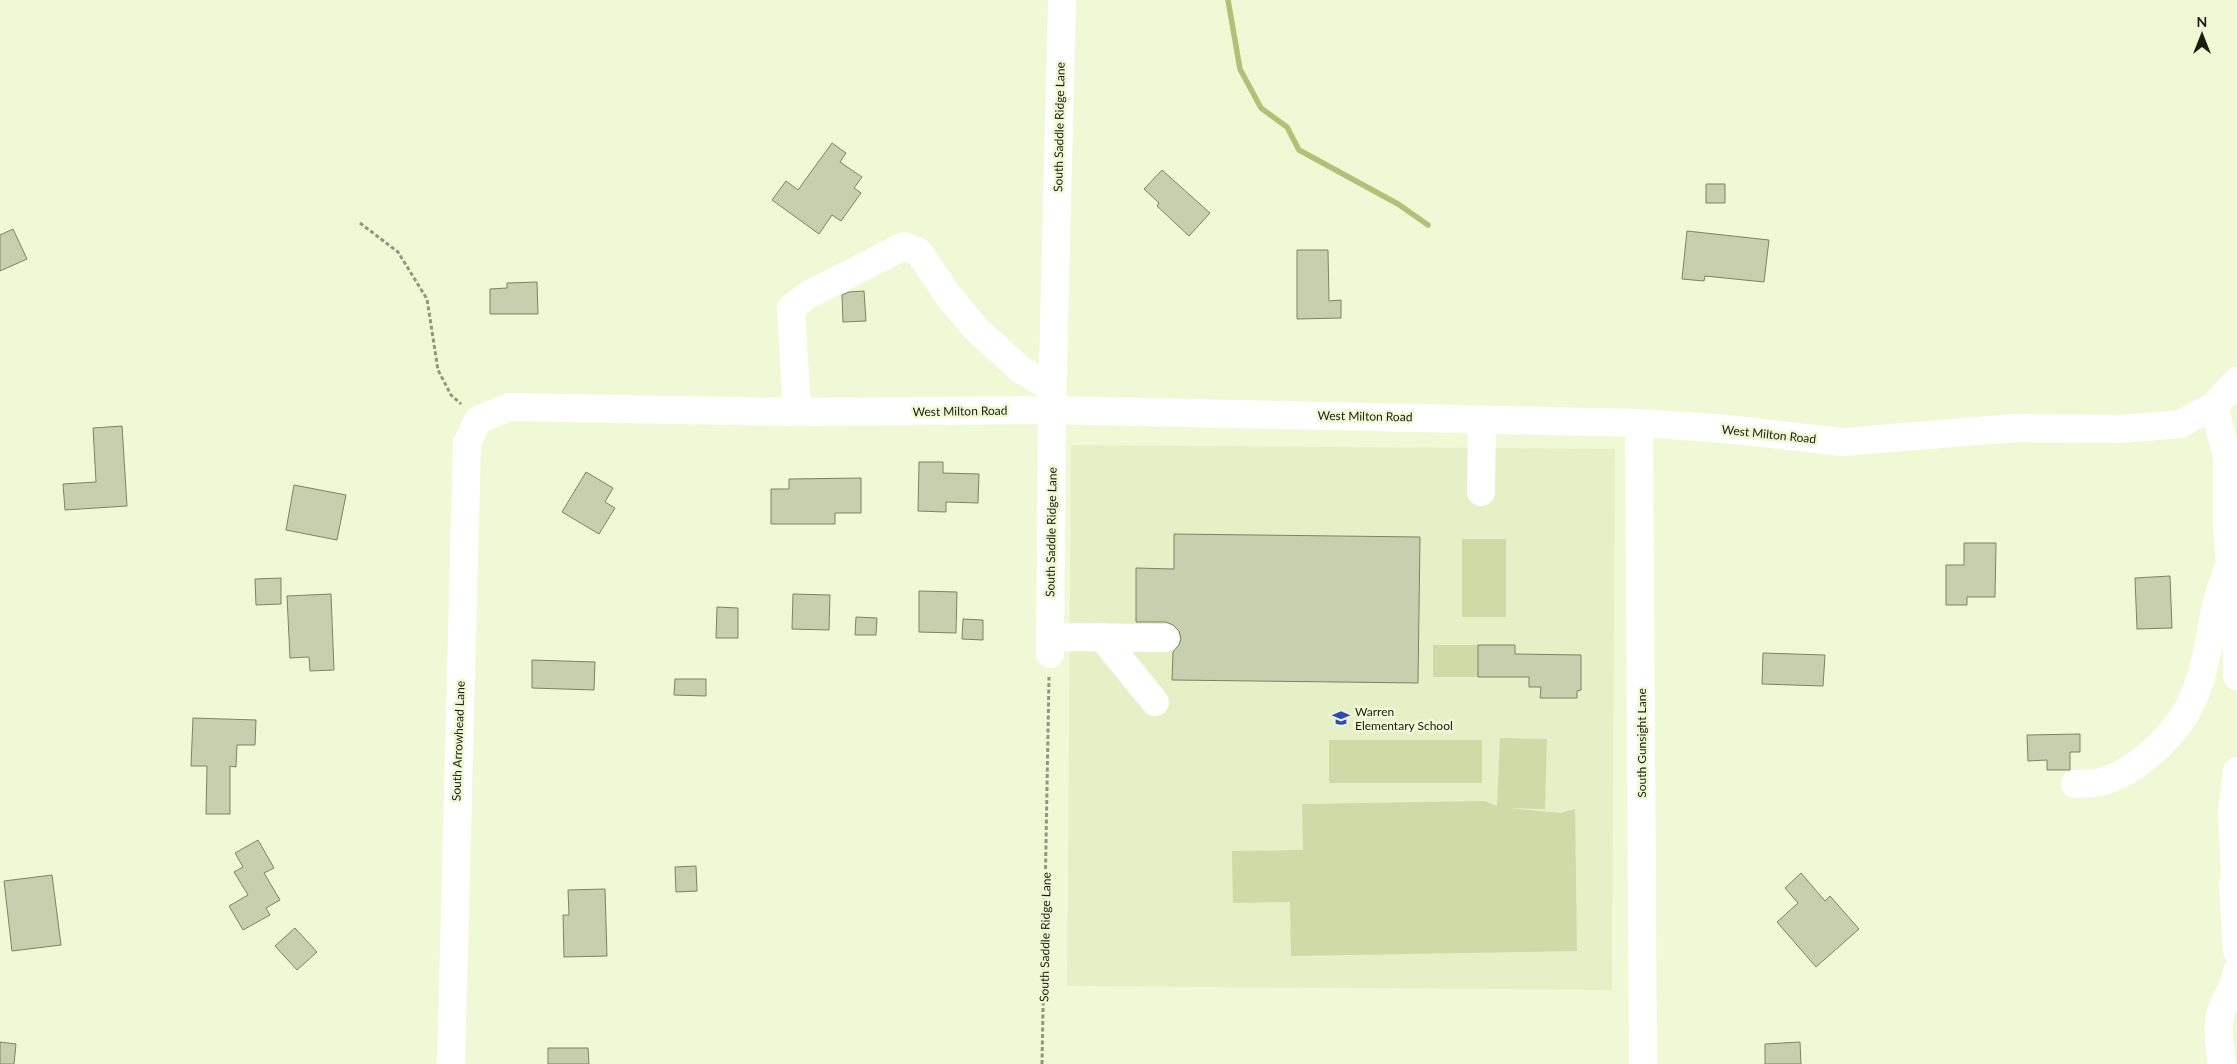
<svg xmlns="http://www.w3.org/2000/svg" width="2237" height="1064" font-family="Lato,sans-serif">
	<style>
		.built { fill: #e6f0c6 }
		.green { fill: #cedba6 }
		.lines { fill: none; stroke-linecap: round; stroke-linejoin: round }
		.stream { stroke: #b1c178; stroke-width: 5.5 }
		.building { fill: #c7d0ae; stroke: #7c8365 }
		.path { stroke: #90977e; stroke-width: 3; stroke-dasharray: 4 2.5; stroke-linecap: butt }
		.minor { stroke: #fff; stroke-width: 28 }
		.labels { text-anchor: middle; dominant-baseline: central; stroke-width: 5; stroke-linejoin: round; paint-order: stroke }
		.street-label { font-size: 12px; fill: #191c10; stroke: #f0f9d6 }
		.poi-label { font-size: 12px; fill: #191c10; stroke: #f0f9d6; text-anchor: start }
	</style>
	<rect width="100%" height="100%" fill="#f0f9d6"/>
	<path class="built" d="M 1071,445 L 1615,449 L 1612,990 L 1067,986 Z"/>
	<path class="green" d="M 1462,539 L 1506,539 L 1506,617 L 1462,617 Z
		M 1433,645 L 1478,645 L 1478,677 L 1433,677 Z
		M 1500,738 L 1547,739 L 1545,809 L 1509,808 L 1561,813 L 1575,809 L 1577,951 L 1291,956 L 1290,902 L 1233,903 L 1232,851 L 1303,850 L 1302,804 L 1484,801 L 1497,806 Z
		M 1329,740 L 1482,740 L 1482,783 L 1329,783 Z"/>
	<g class="lines">
		<path class="stream" d="M 1228,0 L 1240,69 L 1261,108 L 1287,127 L 1299,150 L 1398,204 L 1428,225"/>
	</g>
	<path class="building" d="M 832,143 L 846,153 L 840,162 L 862,177 L 854,188 L 861,193 L 841,221 L 832,215 L 819,234 L 772,200 L 786,181 L 798,190 Z
		M 1162,170 L 1210,213 L 1189,236 L 1157,206 L 1159,203 L 1144,189 Z
		M 1706,184 L 1725,184 L 1725,203 L 1706,203 Z
		M 13,229 L 27,259 L 0,271 L 0,235 Z
		M 1687,231 L 1769,240 L 1764,282 L 1705,276 L 1704,281 L 1682,279 Z
		M 1297,250 L 1328,250 L 1329,301 L 1341,300 L 1341,318 L 1297,319 Z
		M 537,282 L 538,314 L 490,314 L 490,289 L 507,288 L 507,283 Z
		M 864,291 L 866,321 L 843,322 L 842,295 L 849,292 Z
		M 122,426 L 127,506 L 65,510 L 63,484 L 96,482 L 93,428 Z
		M 919,462 L 943,462 L 943,473 L 979,474 L 978,503 L 946,502 L 946,512 L 918,511 Z
		M 586,472 L 613,488 L 605,502 L 615,508 L 599,534 L 562,512 Z
		M 861,478 L 861,513 L 835,513 L 835,524 L 771,524 L 771,489 L 789,489 L 789,479 Z
		M 294,485 L 346,495 L 337,540 L 286,530 Z
		M 1174,534 L 1420,537 L 1418,683 L 1172,680 L 1173,652 L 1179,645 L 1181,639 L 1179,631 L 1173,625 L 1166,622 L 1136,622 L 1136,568 L 1174,569 Z
		M 1964,543 L 1996,543 L 1995,597 L 1967,597 L 1967,605 L 1946,605 L 1946,565 L 1964,565 Z
		M 2170,576 L 2172,628 L 2137,629 L 2135,578 Z
		M 281,578 L 281,604 L 256,605 L 255,579 Z
		M 919,591 L 957,592 L 956,633 L 919,632 Z
		M 331,594 L 334,670 L 310,671 L 309,657 L 290,658 L 287,596 Z
		M 793,594 L 830,595 L 829,630 L 792,629 Z
		M 717,607 L 738,608 L 738,638 L 716,638 Z
		M 856,617 L 877,618 L 876,635 L 855,635 Z
		M 963,619 L 983,620 L 983,640 L 962,639 Z
		M 1478,645 L 1515,645 L 1515,654 L 1581,655 L 1581,690 L 1577,691 L 1577,698 L 1540,698 L 1541,687 L 1529,687 L 1529,677 L 1478,677 Z
		M 1763,653 L 1825,655 L 1823,686 L 1762,684 Z
		M 532,660 L 595,662 L 594,690 L 532,688 Z
		M 675,679 L 706,679 L 706,696 L 674,695 Z
		M 193,718 L 256,720 L 255,745 L 237,745 L 236,767 L 230,766 L 230,814 L 206,814 L 207,766 L 191,766 Z
		M 2080,734 L 2080,752 L 2070,752 L 2070,770 L 2047,770 L 2047,760 L 2028,761 L 2027,735 Z
		M 258,840 L 274,868 L 264,873 L 280,900 L 266,908 L 270,915 L 243,930 L 229,906 L 248,895 L 234,872 L 243,867 L 235,853 Z
		M 696,866 L 697,891 L 676,892 L 675,867 Z
		M 1801,873 L 1825,901 L 1830,896 L 1859,929 L 1816,967 L 1777,922 L 1798,903 L 1785,888 Z
		M 52,875 L 61,945 L 12,951 L 4,881 Z
		M 605,889 L 607,956 L 564,957 L 563,915 L 569,915 L 568,890 Z
		M 295,928 L 317,952 L 297,970 L 275,946 Z
		M 0,1042 L 16,1044 L 14,1064 L 0,1064 Z
		M 1800,1042 L 1801,1064 L 1765,1064 L 1765,1044 Z
		M 548,1048 L 588,1048 L 589,1064 L 548,1064 Z"/>
	<g class="lines">
		<path class="path" d="M 360,223 L 398,252 L 427,299 L 438,370 L 451,395 L 461,404
			M 1042,1064 L 1049,677"/>
		<path class="minor" d="M 2214,406 L 2227,457 L 2227,529 L 2237,639 L 2237,676
			M 797,412 L 791,308 L 808,295 L 904,246 L 919,252 L 947,294 L 976,329 L 1021,370 L 1053,388
			M 1639,423 L 1643,1064
			M 1481,492 L 1482,419
			M 1050,637 L 1165,638
			M 1102,637 L 1155,702
			M 1050,654 L 1052,410 L 1062,0
			M 2237,771 L 2232,811 L 2235,875 L 2233,885 L 2237,951
			M 2075,784 C 2083,784 2093,784 2101,782 C 2131,774 2161,747 2179,723 C 2192,706 2202,678 2206,657 C 2213,625 2216,594 2230,565
			M 451,1064 L 467,443 L 478,420 L 509,407 L 797,412 L 1052,410 L 1639,423 L 1727,429 L 1843,442 L 2014,428 L 2121,429 L 2180,424 L 2214,406 L 2237,381
			M 2222,1064 C 2220,1048 2216,1028 2221,1012 C 2225,998 2235,987 2237,971"/>
	</g>
	<defs>
		<g id="school-bare" transform="scale(1.35)"><path d="M0-5L7-2L0 1L-7-2ZM-4 1L0 2.5L4 1V4Q0 6-4 4Z" fill="#3149ba" stroke="#f0f9d6" stroke-width="2.5" paint-order="stroke"/></g>
	</defs>
	<g fill-rule="evenodd">
		<use href="#school-bare" x="1341" y="718"/>
	</g>
	<g class="labels">
		<g class="street-label">
			<text transform="translate(1059 127) rotate(-89)">South Saddle Ridge Lane</text>
			<text transform="translate(960 411) rotate(-1)">West Milton Road</text>
			<text transform="translate(1365 416) rotate(1)">West Milton Road</text>
			<text transform="translate(1769 434) rotate(6)">West Milton Road</text>
			<text transform="translate(1051 532) rotate(-89)">South Saddle Ridge Lane</text>
			<text transform="translate(458 741) rotate(-88)">South Arrowhead Lane</text>
			<text transform="translate(1641 743) rotate(-90)">South Gunsight Lane</text>
			<text transform="translate(1045 937) rotate(-89)">South Saddle Ridge Lane</text>
		</g>
		<g class="poi-label">
			<text x="1355" y="711">Warren<tspan x="1355" dy="14">Elementary School</tspan></text>
		</g>
	</g>
	<g transform="translate(2202 35)" stroke="#f0f9d6" stroke-width="4" paint-order="stroke">
	<path d="M0-4L9 19L0 12L-9 19Z" fill="#191c10"/>
	<text y="-8" font-size="14" font-weight="bold" text-anchor="middle" fill="#191c10">N</text>
	</g>
</svg>
